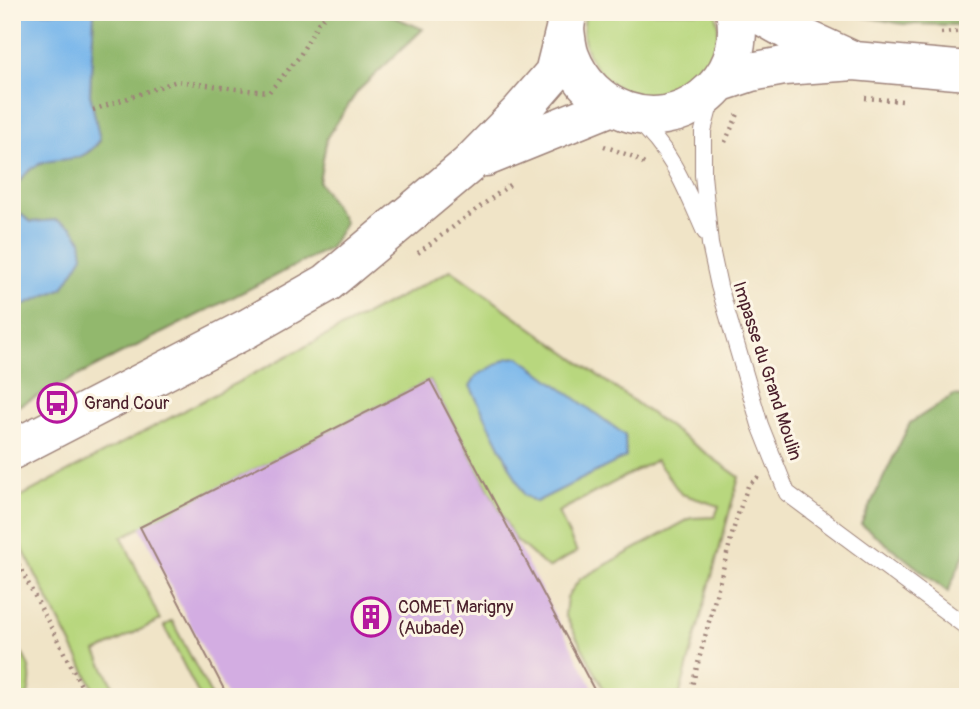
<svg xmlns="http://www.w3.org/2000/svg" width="980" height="709" font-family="Pangolin,sans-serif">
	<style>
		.green { fill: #b8d77e; stroke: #817b54; stroke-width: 2 }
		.forest { fill: #92b86d; stroke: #6e6c4c; stroke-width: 2 }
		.water { fill: #77b6eb; stroke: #606a8b; stroke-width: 2 }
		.building { fill: #d3ade2 }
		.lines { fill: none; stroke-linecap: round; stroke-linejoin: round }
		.service-casing { stroke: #9d8279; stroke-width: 18 }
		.tertiary-casing { stroke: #9d8279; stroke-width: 41 }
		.path { stroke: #9d8279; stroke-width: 4.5; stroke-dasharray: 2 5; stroke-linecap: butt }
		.service { stroke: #fff; stroke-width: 16 }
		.tertiary { stroke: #fff; stroke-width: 38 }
		.labels { text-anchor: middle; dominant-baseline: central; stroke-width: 6; stroke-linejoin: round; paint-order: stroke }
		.street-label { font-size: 18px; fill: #4a1f2b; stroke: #fcf5e5 }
		.poi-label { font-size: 18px; fill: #4a1f2b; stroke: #fcf5e5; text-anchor: start }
	</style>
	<rect width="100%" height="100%" fill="#fcf5e5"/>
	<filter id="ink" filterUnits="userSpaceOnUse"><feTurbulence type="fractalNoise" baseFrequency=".0143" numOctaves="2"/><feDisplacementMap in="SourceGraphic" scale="14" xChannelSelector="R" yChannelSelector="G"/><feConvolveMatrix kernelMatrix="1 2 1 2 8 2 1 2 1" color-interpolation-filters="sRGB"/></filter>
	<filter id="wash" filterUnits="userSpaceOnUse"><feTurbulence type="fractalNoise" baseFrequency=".00686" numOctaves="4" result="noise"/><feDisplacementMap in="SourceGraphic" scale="28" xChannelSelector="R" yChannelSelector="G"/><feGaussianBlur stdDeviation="1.57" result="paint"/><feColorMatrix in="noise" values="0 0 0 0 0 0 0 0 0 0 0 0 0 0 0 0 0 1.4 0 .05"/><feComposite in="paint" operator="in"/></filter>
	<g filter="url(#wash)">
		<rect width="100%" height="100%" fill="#f0e4c7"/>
		<path class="green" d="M 585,12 L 716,12 C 717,19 719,27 718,34 C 711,95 635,118 597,69 C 591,61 585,50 584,39 C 582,31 585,21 585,12 Z
			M 451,270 L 739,477 L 679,697 L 608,697 L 565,615 L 567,597 L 580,579 L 691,518 L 715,517 L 719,506 L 681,494 L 656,460 L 558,512 L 577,552 L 548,568 L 514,538 L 430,380 L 122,537 L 160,620 L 96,652 L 119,697 L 98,697 L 12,528 L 12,501 Z
			M 172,621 L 212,697 L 200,697 L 164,626 Z
			M 12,637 C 26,660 35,668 28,695 L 26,697 L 12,697 Z"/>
		<path class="forest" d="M 94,12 L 359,12 L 387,14 L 423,29 L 358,91 L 327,137 L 319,182 L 345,223 L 330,248 L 12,409 L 12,310 L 63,288 L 57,220 L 31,222 L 14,209 L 14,188 C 20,181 26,172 34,167 C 60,151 77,170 100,141 L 90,94 Z
			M 811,12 L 962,12 L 960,25 L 903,24 L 847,14 Z
			M 954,395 L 968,397 L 968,545 L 948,592 L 861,524 L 910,423 Z"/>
		<path class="water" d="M 12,12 L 94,12 L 90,94 L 100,140 C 77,170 60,152 34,167 C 26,172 20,181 14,188 L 14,209 L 31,222 L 57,220 L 72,227 L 81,240 L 83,256 L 63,288 L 12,310 Z
			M 519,357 L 625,435 L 626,457 L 536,502 L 524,495 L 470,386 L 476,376 L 508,358 Z"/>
		<g id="blocks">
			<path class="building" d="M 430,380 L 598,697 L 228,697 L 140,527 Z"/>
		</g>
	</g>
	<g filter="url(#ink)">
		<use href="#blocks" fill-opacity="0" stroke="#9d8279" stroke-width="2"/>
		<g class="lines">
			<g class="service-casing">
				<path id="service" d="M 711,101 L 703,131 L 703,175 L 710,244 L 719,286 L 760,425 L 787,493 L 968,628
					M 637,121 C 672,150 687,192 705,232"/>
			</g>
			<g class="tertiary-casing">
				<path id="tertiary" d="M 755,12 L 789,31 L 852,60
					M 565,29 C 566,38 567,48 570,56 C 590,110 655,136 703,98 C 716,88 726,76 732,60 C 737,44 739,29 735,12
					M 718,83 L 751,72 L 784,66 L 854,61 L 968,71
					M 486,157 L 612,106
					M 12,450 L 248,328 L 327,283 L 468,165 L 521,111 L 554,73 L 565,29 L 567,12"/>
			</g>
			<path class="path" d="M 941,33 L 966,31 L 968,12
				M 865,98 L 902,101
				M 93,110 L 177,81 L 236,89 L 269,92 L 299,57 L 318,23 L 329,12
				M 725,142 L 739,112
				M 604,146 L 631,156 L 646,165
				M 418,253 L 512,183
				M 12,552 L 87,697
				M 689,697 L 736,520 L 748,486 L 759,476"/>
			<use href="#service" class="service"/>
			<use href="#tertiary" class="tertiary"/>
		</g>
	</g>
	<defs>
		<g id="bus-ring" transform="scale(2.0125)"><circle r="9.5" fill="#fcf5e5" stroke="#b5179e" stroke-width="1.5"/><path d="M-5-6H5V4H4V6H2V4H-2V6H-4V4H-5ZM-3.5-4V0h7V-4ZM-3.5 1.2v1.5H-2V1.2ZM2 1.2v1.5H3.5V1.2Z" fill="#b5179e"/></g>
		<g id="building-ring" transform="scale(2.0125)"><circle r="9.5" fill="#fcf5e5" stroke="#b5179e" stroke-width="1.5"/><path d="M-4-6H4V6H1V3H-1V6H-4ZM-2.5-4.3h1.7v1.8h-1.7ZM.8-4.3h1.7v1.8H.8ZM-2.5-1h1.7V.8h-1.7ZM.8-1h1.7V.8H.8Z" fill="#b5179e"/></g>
	</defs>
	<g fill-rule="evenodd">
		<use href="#bus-ring" x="57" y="403"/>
		<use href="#building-ring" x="371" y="617"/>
	</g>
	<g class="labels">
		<g class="street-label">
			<text transform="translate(767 371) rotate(72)">Impasse du Grand Moulin</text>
		</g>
		<g class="poi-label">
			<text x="84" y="403">Grand Cour</text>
			<text x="398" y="607">COMET Marigny<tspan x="398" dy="21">(Aubade)</tspan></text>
		</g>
	</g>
	<rect width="980" height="709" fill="none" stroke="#fcf5e5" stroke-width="42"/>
</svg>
